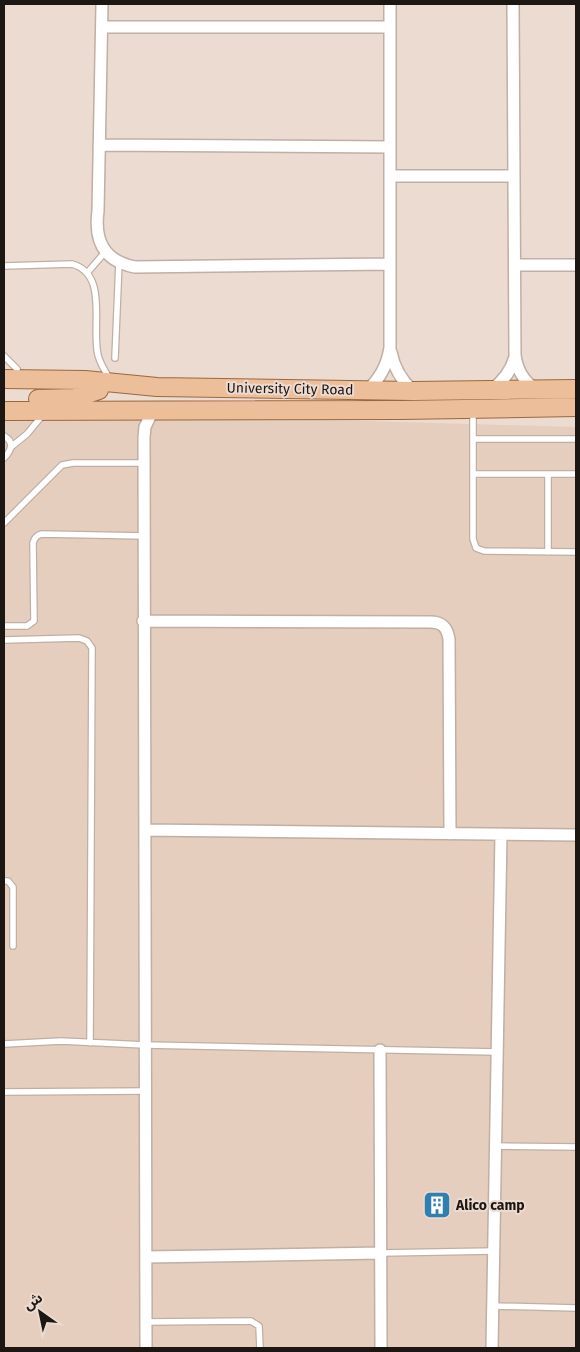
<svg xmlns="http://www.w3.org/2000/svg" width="580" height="1352" font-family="'Fira Sans','Noto Sans Arabic',sans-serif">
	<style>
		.built { fill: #e5cebd }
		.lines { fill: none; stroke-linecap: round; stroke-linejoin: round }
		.service-casing { stroke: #bfafa4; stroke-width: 8 }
		.minor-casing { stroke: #bfafa4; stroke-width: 14 }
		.primary-casing { stroke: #9b683e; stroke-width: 20 }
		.service { stroke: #fff; stroke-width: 5.5 }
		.minor { stroke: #fff; stroke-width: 11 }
		.primary { stroke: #ecbe99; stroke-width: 18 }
		.labels { text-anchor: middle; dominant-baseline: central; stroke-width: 4; stroke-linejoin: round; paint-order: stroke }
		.street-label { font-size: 14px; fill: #1d1713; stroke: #ecdbd0 }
		.poi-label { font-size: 14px; font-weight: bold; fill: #1d1713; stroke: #ecdbd0; text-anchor: start }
	</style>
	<rect width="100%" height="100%" fill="#ecdbd0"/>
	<path class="built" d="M 12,411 L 576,427 L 576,1348 L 4,1348 L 4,415 Z"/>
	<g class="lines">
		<g class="service-casing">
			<path id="service" d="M 4,266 L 72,264 C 109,274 91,327 98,355 C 100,364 106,372 110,380
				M 87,273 L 106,251
				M 4,356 L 17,369
				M 115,358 L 119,262
				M 473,411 L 473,539 L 476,548 L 484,551 L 576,552
				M 4,436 C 15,442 11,451 4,458
				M 473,439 L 576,439
				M 11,447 L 27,434 L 41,417
				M 473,474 L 576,474
				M 4,523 L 62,465 L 73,463 L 144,463
				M 548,552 L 548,474
				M 4,626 L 27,626 L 34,621 L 33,543 C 35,537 37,535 42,534 L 145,536
				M 4,640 L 79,638 L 87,641 L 92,648 L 90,1043
				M 4,881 L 8,881 L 13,887 L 13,946
				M 4,1044 L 61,1041 L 145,1045 L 497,1052
				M 4,1092 L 146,1091
				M 495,1146 L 576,1147
				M 381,1253 L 494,1251
				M 493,1306 L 576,1308
				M 146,1322 L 251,1321 L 259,1326 L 260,1348"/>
		</g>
		<g class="minor-casing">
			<path id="minor" d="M 102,4 L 98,211 C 94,241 104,261 135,267 L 390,264
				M 513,4 L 515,355 C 517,370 523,380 535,389
				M 102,27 L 390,27
				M 99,145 L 390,147
				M 390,176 L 514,176
				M 515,265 L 576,265
				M 391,352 C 394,368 401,380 413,391
				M 491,390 C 504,381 511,371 515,357
				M 367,391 C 380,378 387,366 390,348 L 390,4
				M 143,621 L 430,622 C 442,622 447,627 449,639 L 450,834
				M 146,830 L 576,835
				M 380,1050 L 381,1348
				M 146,1257 L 381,1253
				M 146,1348 C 147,1044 144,740 144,437 L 145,427 L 153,410
				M 492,1348 L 501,834"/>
		</g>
		<g class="primary-casing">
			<path id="primary" d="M 4,379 L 85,380 L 157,387 L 413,391 L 576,389
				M 38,399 L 75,398 L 99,390
				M 4,411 L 402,410 L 576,407"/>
		</g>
		<use href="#service" class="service"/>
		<use href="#minor" class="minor"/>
		<use href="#primary" class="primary"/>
	</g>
	<defs>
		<g id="building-square" transform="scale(1.4375)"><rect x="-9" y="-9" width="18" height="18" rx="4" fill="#2f7fb0" stroke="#ecdbd0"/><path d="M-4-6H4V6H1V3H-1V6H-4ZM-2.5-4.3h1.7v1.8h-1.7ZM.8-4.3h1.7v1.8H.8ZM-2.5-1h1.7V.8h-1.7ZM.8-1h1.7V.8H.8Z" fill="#fff"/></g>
	</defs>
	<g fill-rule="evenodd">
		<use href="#building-square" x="437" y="1205"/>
	</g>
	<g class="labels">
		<g class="street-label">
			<text transform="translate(290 389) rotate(1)">University City Road</text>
		</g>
		<g class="poi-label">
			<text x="456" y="1205">Alico camp</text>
		</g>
	</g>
	<rect width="580" height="1352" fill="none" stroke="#1d1713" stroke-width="10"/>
	<g transform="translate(40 1312) rotate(327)" stroke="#ecdbd0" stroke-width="4" paint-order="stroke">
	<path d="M0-4L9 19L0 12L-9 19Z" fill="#1d1713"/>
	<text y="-8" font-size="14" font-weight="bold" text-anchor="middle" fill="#1d1713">ش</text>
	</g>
</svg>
